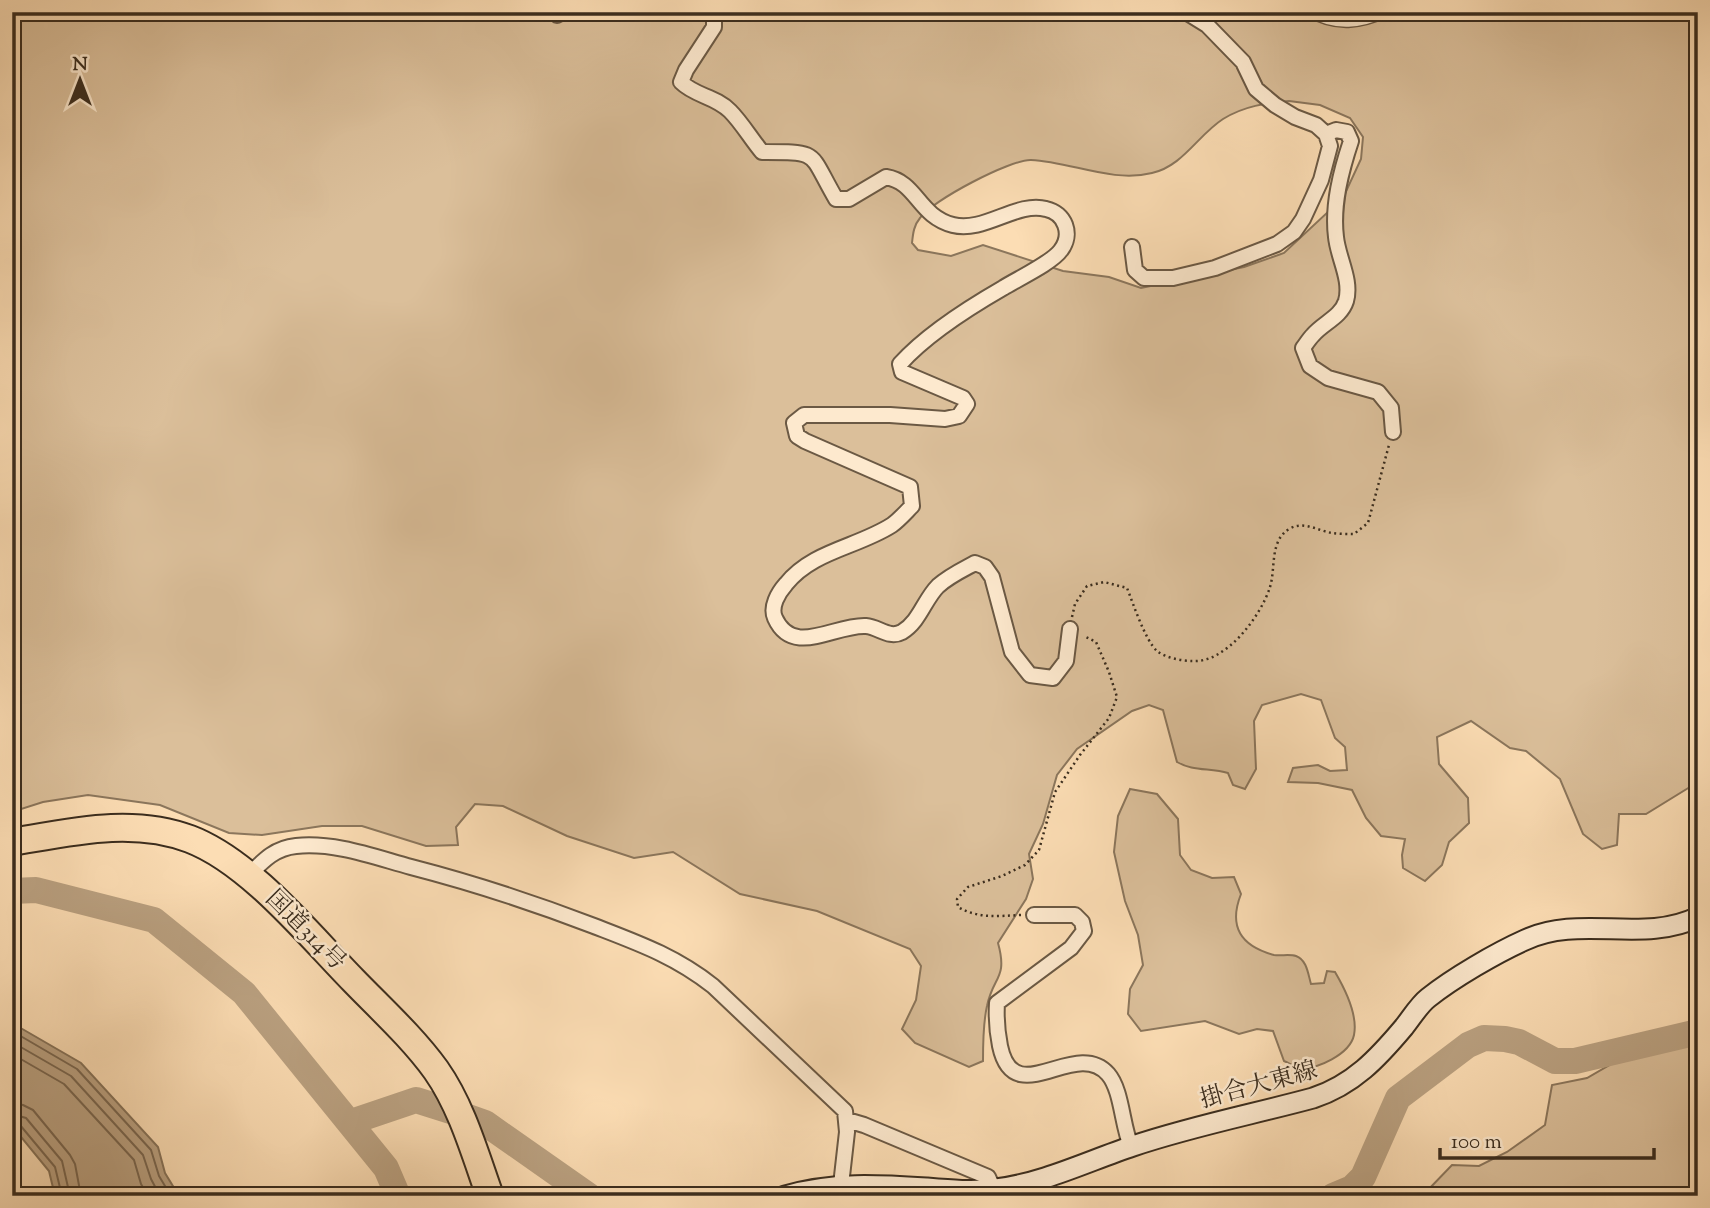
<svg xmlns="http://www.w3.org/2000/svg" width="1710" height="1208" font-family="'Sorts Mill Goudy','Noto Serif JP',serif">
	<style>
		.green { fill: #dbbf9a; stroke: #8b765c; stroke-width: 2; fill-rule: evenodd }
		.water { fill: #baa181; stroke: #877359; stroke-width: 2 }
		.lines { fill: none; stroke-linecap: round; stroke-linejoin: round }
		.shore { stroke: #7a6750; stroke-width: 2 }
		.river { stroke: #baa181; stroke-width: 26 }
		.lane-casing { stroke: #6b5944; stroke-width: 10 }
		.street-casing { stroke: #6b5944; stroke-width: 18 }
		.secondary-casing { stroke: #3b2d1e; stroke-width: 23 }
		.highway-casing { stroke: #3b2d1e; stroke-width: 30 }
		.path { stroke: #3b2d1e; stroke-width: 2.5; stroke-dasharray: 2 3.5; stroke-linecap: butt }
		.lane { stroke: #fde9ce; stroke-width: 7 }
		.street { stroke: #fde9ce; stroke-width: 14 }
		.secondary { stroke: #fde9ce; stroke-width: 19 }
		.highway { stroke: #fcddb4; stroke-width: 26 }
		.labels { text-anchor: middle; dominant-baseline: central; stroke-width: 5; stroke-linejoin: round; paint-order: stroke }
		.street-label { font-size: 24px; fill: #3b2d1e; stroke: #fde9ce }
	</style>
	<rect width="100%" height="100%" fill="#fcddb4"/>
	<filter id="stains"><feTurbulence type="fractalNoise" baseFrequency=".00286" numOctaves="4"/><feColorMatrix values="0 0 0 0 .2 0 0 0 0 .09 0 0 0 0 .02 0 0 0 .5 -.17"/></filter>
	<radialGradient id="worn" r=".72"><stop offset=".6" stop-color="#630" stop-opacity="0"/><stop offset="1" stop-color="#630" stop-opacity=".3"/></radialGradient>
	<path class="green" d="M 12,12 L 1698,12 L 1698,782 L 1646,814 L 1619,814 L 1617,845 L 1602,849 L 1583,834 L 1560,779 L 1526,751 L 1510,748 L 1471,721 L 1437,737 L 1439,764 L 1468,798 L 1469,823 L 1449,842 L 1442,865 L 1425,881 L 1403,868 L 1402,855 L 1405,839 L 1381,836 L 1366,818 L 1352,790 L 1318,783 L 1288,782 L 1293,768 L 1318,765 L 1330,771 L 1347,770 L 1345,747 L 1335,738 L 1321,700 L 1301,694 L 1262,705 L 1254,721 L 1256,769 L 1245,789 L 1233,785 L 1228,773 C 1210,768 1192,771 1177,762 L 1163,710 L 1149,705 L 1132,711 L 1077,749 L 1057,775 L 1043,824 L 1029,854 L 1033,879 L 1026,899 L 998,943 C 1008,979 993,976 987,1006 C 983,1023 983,1043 983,1061 L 969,1067 L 915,1043 L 902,1029 L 916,1000 L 921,966 L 910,949 L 817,911 L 740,894 L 673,852 L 634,858 L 567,836 L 503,806 L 475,804 L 456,827 L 458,845 L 426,846 L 362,826 L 322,826 L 262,835 L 229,833 L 160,805 L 88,795 L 43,802 L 12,812 ZM 1289,101 L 1320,105 L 1350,118 L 1363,137 L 1361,159 L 1343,198 L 1284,253 L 1244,267 L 1141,288 L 1109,277 L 1063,271 L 983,245 L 951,256 L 918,250 L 912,243 C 913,233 914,225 920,218 C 931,201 1011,159 1031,160 C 1072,162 1112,183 1152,173 C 1183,166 1198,135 1223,119 C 1244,106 1266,103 1289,101 Z
		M 1130,789 L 1157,794 L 1178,819 L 1180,855 L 1191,870 L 1212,878 L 1234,877 L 1241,894 C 1228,927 1241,946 1274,955 C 1281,956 1290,954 1296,956 C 1307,960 1308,974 1311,984 L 1324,983 L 1327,971 L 1335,972 C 1345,989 1358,1015 1354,1035 C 1350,1054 1317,1070 1299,1068 C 1295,1067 1289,1063 1284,1061 L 1273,1031 L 1257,1029 L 1239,1034 L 1205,1021 L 1141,1031 L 1128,1014 L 1130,989 L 1143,965 L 1138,935 L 1125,901 L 1114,852 L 1118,816 Z
		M 1698,1040 L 1698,1196 L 1428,1196 L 1426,1192 L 1452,1165 L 1479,1166 L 1507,1152 L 1545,1125 L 1552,1085 L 1587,1078 L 1620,1059 Z"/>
	<path class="water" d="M 12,1023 L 81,1063 L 158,1147 L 165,1173 L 179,1196 L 55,1196 L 49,1171 L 12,1126 Z"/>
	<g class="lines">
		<path class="shore" d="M 12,1031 L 77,1069 L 151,1150 L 159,1176 L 171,1196
			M 12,1042 L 71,1076 L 143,1155 L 151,1179 L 160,1196
			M 12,1054 L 64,1084 L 134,1160 L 141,1184 L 148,1196
			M 12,1103 L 23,1105 L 33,1110 L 70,1155 L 75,1164 L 81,1196
			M 12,1114 L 26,1118 L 62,1161 L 70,1196
			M 12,1122 L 20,1125 L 55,1167 L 62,1196"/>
		<path class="river" d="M 12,891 L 36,890 L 154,920 L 244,993 L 386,1168 L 398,1196
			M 351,1122 L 416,1100 L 454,1112 L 485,1123 L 589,1196
			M 1333,1196 L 1352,1188 L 1363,1177 L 1398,1098 L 1468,1045 L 1484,1038 L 1505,1039 L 1519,1042 L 1555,1061 L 1575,1061 L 1698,1032"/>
		<g class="lane-casing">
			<path id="lane" d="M 1307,12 C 1337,29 1360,25 1390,12"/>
		</g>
		<g class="street-casing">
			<path id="street" d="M 557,12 L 557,15 L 561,12
				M 714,12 L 714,27 L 686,70 L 681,82 C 695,96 715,96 730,111 C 742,123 751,139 762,152 C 821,152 808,151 836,199 L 849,199 L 886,177 C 917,182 918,216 953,225 C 984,233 1017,201 1046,209 C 1065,213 1073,234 1061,250 C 1052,263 1017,279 1003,288 C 970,307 925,336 900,364 L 902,372 L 963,398 L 967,404 L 959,416 L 945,419 L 890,415 L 804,415 L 794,423 L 797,436 L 805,441 L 910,487 L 912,506 C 906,512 899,520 892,525 C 858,547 812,551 786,584 C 778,593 770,607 775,618 C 793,658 835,624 866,626 C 879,627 889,639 902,632 C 920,621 924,600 938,586 C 949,576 962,570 975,563 L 985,567 L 992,577 L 1012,652 L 1030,675 L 1053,678 L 1066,661 L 1070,629
				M 1326,134 L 1336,130 L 1347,132 L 1351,141 C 1341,171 1332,205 1336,237 C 1338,258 1352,280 1346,301 C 1341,317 1323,323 1313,335 C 1309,339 1306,344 1303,348 L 1310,366 L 1328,378 L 1378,392 L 1391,408 L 1393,432
				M 1132,247 L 1135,270 L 1144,278 L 1173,278 L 1215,268 L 1277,244 L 1294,232 L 1303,219 L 1321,180 L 1330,146 L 1326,134 L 1316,125 L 1295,117 L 1275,105 L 1256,89 L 1243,62 L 1207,25 L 1186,12
				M 248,876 C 262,862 274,848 296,846 C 335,842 374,857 411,867 C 473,883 534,903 594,926 C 638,943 675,956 713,986 L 845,1111 L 847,1132 L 841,1185
				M 1034,915 L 1075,915 L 1082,922 L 1084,931 L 1071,948 L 997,1003 C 996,1019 997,1031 1000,1046 C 1014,1113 1075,1037 1108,1074 C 1122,1090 1122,1126 1131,1146
				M 847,1120 L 864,1125 L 988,1177 L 994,1190 L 993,1196"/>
		</g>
		<g class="secondary-casing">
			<path id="secondary" d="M 785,1196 C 832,1182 879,1185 927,1188 C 950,1190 974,1192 996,1189 C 1044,1183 1088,1161 1133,1146 C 1192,1126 1254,1114 1313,1098 C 1353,1085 1378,1058 1404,1027 C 1412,1017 1419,1005 1428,998 C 1453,978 1496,953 1525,940 C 1580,914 1643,944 1698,917"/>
		</g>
		<g class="highway-casing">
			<path id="highway" d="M 12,842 C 71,832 132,817 190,839 C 250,862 308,934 353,980 C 381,1009 412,1037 436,1070 C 462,1107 475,1154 490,1196"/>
		</g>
		<path class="path" d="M 1072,617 L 1075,604 L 1087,586 L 1104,582 L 1127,588 C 1133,603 1145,640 1157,651 C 1166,658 1182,661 1193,661 C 1226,663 1261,616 1270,587 C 1276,568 1269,539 1291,528 C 1304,521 1319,531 1332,533 C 1339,534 1347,534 1354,534 L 1368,523 L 1389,445
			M 1021,915 C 998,916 979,919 958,907 L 957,899 L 968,887 L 1002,876 L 1025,865 L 1039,850 L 1055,792 L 1080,755 L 1109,718 L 1117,697 L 1109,672 L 1096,642 L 1084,636"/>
		<use href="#lane" class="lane"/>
		<use href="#street" class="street"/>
		<use href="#secondary" class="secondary"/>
		<use href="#highway" class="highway"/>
	</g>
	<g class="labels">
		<g class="street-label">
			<text transform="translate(305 931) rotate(45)">国道314号</text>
			<text transform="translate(1259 1086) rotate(-15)">掛合大東線</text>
		</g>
	</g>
	<rect width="1710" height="1208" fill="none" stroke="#fcddb4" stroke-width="42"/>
	<rect x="14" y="14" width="1682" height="1180" fill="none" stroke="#3b2d1e" stroke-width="3.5"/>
	<rect x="21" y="21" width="1668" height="1166" fill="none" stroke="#3b2d1e" stroke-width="2"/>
	<g transform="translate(80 80)" stroke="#fde9ce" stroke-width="5" paint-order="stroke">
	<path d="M0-5L12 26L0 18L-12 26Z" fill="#3b2d1e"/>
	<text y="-10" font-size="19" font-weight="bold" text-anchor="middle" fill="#3b2d1e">N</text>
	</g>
	<path d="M1440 1148v10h214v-10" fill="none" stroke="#3b2d1e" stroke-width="3.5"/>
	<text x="1451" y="1148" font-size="21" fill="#3b2d1e" stroke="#fde9ce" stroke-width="5" paint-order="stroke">100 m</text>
	<rect width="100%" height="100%" filter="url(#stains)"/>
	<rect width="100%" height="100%" fill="url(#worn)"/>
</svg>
